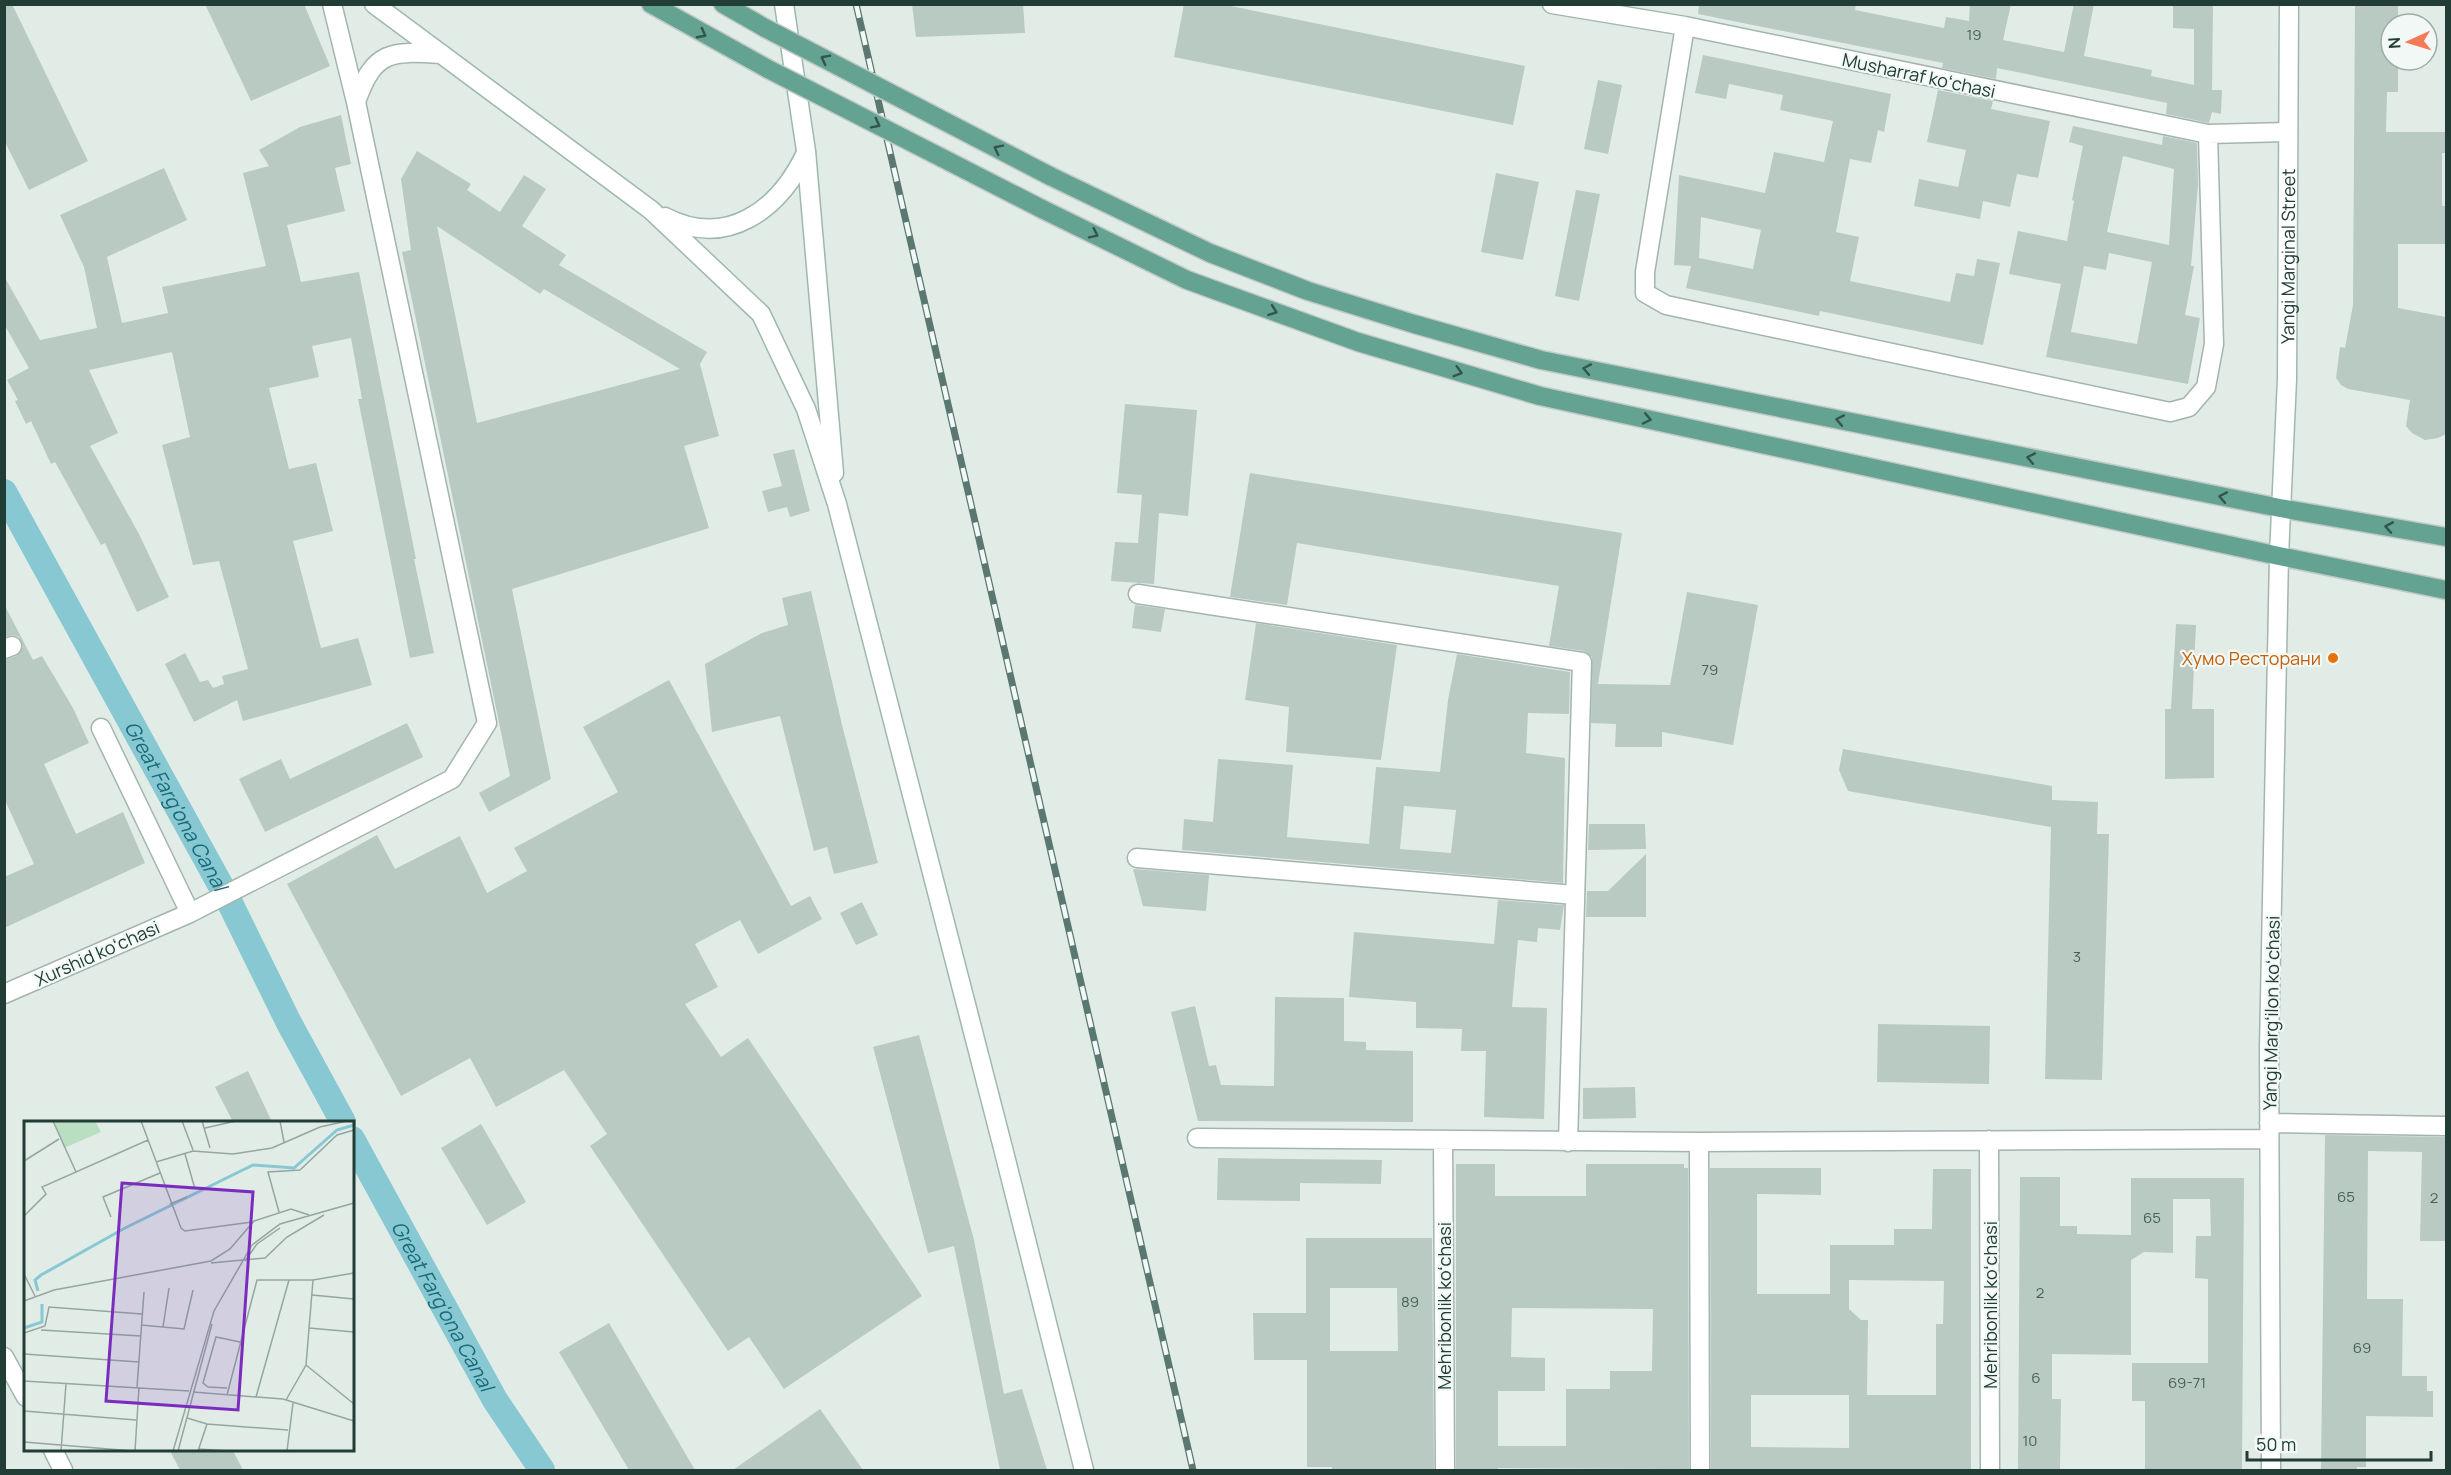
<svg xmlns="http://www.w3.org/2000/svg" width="2451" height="1475" font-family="Manrope,sans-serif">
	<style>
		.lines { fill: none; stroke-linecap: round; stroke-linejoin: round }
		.canal { stroke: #87c8d2; stroke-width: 26 }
		.building { fill: #b9cac2; fill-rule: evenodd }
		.minor-casing { stroke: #a4b4ae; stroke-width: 21 }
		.secondary-casing { stroke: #9fb8af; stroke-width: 21 }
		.primary-casing { stroke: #c1c9c6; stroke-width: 21 }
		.minor { stroke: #fff; stroke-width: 18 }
		.secondary { stroke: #fff; stroke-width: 18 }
		.primary { stroke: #64a291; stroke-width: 18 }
		.rail-casing { stroke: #5b7870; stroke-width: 7 }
		.rail { stroke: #f1f8f5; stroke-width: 4.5; stroke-dasharray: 14; stroke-linecap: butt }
		.primary-bridge-casing { stroke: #c1c9c6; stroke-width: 21; stroke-linecap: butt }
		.primary-bridge { stroke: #64a291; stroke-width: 18 }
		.oneway { stroke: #32564c }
		.food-dot { fill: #e8710a; stroke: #f1f8f5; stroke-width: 2 }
		.labels { text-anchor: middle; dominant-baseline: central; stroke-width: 4.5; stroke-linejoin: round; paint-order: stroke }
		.number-label { font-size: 15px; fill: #476058 }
		.street-label { font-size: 18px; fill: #213d35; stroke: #f1f8f5 }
		.food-label { font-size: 18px; fill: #c56008; stroke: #f1f8f5; text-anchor: end }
		.water-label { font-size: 20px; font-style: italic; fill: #196b7a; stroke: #f1f8f5 }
		.inset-river { fill: none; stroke: #87c8d2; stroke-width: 3 }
		.inset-road { fill: none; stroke: #94a6a0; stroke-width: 1.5 }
		.view { fill: #7b2cbf; fill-opacity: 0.15; stroke: #7b2cbf; stroke-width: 3 }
		.inset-edge { fill: none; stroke: #213d35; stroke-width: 3 }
	</style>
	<rect width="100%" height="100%" fill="#e1ece7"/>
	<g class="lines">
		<g class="canal">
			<path id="s1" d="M 4,492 L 227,897 L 289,1023 L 343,1122"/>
			<path id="s2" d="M 352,1139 L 495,1400 L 542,1470"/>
		</g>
	</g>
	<path class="building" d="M 4,4 L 12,4 L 88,161 L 29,190 L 4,140 Z
		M 205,4 L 304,4 L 330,66 L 251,101 Z
		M 912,4 L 1023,4 L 1025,33 L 916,37 Z
		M 1184,4 L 1221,4 L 1525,66 L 1513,125 L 1174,57 Z
		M 1699,4 L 1856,4 L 1855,10 L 1944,28 L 1946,17 L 1969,21 L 1970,4 L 2011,4 L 2003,40 L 2064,52 L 2074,4 L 2094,4 L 2084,56 L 2152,70 L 2151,76 L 2194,85 L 2194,29 L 2173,28 L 2173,4 L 2213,4 L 2212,90 L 2222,90 L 2221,114 L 2212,112 L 2209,123 L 2166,114 L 2167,103 L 1997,68 L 1996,79 L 1942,68 L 1943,63 L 1698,14 Z
		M 2390,4 L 2398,5 L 2398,24 L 2391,24 L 2391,60 L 2398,60 L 2398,92 L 2387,92 L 2386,132 L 2446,132 L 2446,153 L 2442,153 L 2442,206 L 2446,206 L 2446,244 L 2398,244 L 2398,308 L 2446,317 L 2446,434 L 2438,438 L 2425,440 L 2412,433 L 2406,426 L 2410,400 L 2348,389 L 2341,385 L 2336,378 L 2340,347 L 2345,348 L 2353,305 L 2355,5 Z
		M 1703,55 L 1891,94 L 1884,132 L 1878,130 L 1871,163 L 1850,159 L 1836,232 L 1859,237 L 1850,281 L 1950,302 L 1956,273 L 1974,276 L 1977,259 L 2000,263 L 1983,345 L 1820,311 L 1819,316 L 1686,288 L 1691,266 L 1674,265 L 1679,175 L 1765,193 L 1774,152 L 1824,162 L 1833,121 L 1780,110 L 1783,95 L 1729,84 L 1726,99 L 1695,93 ZM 1701,217 L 1761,230 L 1753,269 L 1699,258 Z
		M 1598,80 L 1622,85 L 1608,154 L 1584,149 Z
		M 1938,90 L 1993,101 L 1991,109 L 2050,121 L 2038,178 L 2017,174 L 2010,207 L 1983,201 L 1980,219 L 1914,206 L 1919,179 L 1958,187 L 1966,150 L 1927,142 Z
		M 341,115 L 351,164 L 335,168 L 345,211 L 287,225 L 301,282 L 359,272 L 416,559 L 414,559 L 434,653 L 410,658 L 358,399 L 362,399 L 351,338 L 312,346 L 319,377 L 269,388 L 289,469 L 316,463 L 333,531 L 293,541 L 321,648 L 358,638 L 372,685 L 243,721 L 237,700 L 194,722 L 165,664 L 185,653 L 200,682 L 208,680 L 213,688 L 224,684 L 222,676 L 248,669 L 219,561 L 193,565 L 162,445 L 190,437 L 172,352 L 89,370 L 118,433 L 90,446 L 139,534 L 169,597 L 137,612 L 105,543 L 101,545 L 55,462 L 51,464 L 31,421 L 26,424 L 15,401 L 18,400 L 7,380 L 29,368 L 4,324 L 4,276 L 40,340 L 97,328 L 84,267 L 60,215 L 164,168 L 187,220 L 107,257 L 122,323 L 168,313 L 162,287 L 266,266 L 243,173 L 269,166 L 259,150 L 300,127 Z
		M 2073,126 L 2162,145 L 2163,136 L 2197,143 L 2198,185 L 2191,266 L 2194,266 L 2185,315 L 2200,318 L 2188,384 L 2046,357 L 2061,284 L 2009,274 L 2018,231 L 2067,241 L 2074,201 L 2072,200 L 2083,146 L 2069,142 ZM 2123,156 L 2174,169 L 2169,245 L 2107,232 ZM 2109,253 L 2152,262 L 2137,344 L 2071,332 L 2084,266 L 2106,270 Z
		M 417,151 L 471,184 L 467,190 L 500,212 L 524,175 L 546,189 L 522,226 L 566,255 L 559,265 L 707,352 L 700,364 L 719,436 L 684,446 L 709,528 L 512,589 L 551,779 L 489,812 L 479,793 L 510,776 L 402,252 L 411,250 L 401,179 ZM 437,226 L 540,294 L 544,289 L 680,369 L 477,423 Z
		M 1496,173 L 1539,182 L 1523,260 L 1481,252 Z
		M 1576,190 L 1600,194 L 1579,301 L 1555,296 Z
		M 1125,404 L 1197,410 L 1188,516 L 1159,513 L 1154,584 L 1111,581 L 1115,542 L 1138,543 L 1142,495 L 1117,493 Z
		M 794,449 L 810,511 L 790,517 L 787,507 L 768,512 L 762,491 L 782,486 L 773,454 Z
		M 1250,473 L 1622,533 L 1598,684 L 1670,685 L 1687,592 L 1758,605 L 1733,745 L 1662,732 L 1662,747 L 1615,747 L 1616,724 L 1591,723 L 1592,657 L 1584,651 L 1549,646 L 1559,586 L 1297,543 L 1287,605 L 1230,597 Z
		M 811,591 L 843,729 L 878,863 L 834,874 L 827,847 L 814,851 L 780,716 L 712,732 L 705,664 L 762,633 L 788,625 L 782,598 Z
		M 4,604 L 33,660 L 42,656 L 73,708 L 89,743 L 44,764 L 76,834 L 123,812 L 145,863 L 4,928 L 4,877 L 34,864 L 4,798 L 4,660 L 16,656 L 23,647 L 19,637 L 13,635 L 4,637 Z
		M 1135,605 L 1165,609 L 1161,632 L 1132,628 Z
		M 1256,623 L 1397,645 L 1381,760 L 1286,752 L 1289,707 L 1245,700 Z
		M 2176,624 L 2196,625 L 2192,709 L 2214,709 L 2214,778 L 2165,779 L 2165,709 L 2171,709 Z
		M 1457,654 L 1570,672 L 1569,714 L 1528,713 L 1526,753 L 1565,758 L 1563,883 L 1182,850 L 1184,819 L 1213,822 L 1218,759 L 1293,765 L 1287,837 L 1369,844 L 1376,767 L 1440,772 L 1448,700 ZM 1404,806 L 1456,810 L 1451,853 L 1400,849 Z
		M 669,680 L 791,906 L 810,896 L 822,919 L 758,954 L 740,920 L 695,944 L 718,987 L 685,1004 L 721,1057 L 748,1038 L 922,1296 L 784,1389 L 749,1337 L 728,1351 L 590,1146 L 607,1134 L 564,1070 L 496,1107 L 470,1058 L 401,1096 L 287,884 L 377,835 L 395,869 L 460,836 L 487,893 L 527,871 L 514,848 L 618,792 L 583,727 Z
		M 407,723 L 423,757 L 265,832 L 239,779 L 281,759 L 290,779 Z
		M 1843,749 L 2052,786 L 2052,800 L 2098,802 L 2097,834 L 2109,834 L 2102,1080 L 2045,1079 L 2051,827 L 1848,791 L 1839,770 Z
		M 1589,824 L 1645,824 L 1646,849 L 1588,850 Z
		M 1646,854 L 1646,917 L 1586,917 L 1587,891 L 1608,891 Z
		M 1133,869 L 1209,875 L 1206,911 L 1143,906 Z
		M 1498,900 L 1564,905 L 1560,930 L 1538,928 L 1537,942 L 1518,940 L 1512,1007 L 1547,1008 L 1544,1119 L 1484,1117 L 1486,1051 L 1461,1051 L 1462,1029 L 1416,1028 L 1416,1002 L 1349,997 L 1354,932 L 1494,944 Z
		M 862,902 L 878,935 L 856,945 L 840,913 Z
		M 1275,997 L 1344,998 L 1344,1041 L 1366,1042 L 1366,1050 L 1413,1051 L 1413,1122 L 1198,1121 L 1171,1012 L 1195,1006 L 1209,1066 L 1216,1065 L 1221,1085 L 1274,1086 Z
		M 1878,1024 L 1990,1026 L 1989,1084 L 1877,1082 Z
		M 919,1035 L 974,1240 L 1004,1394 L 1022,1389 L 1047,1470 L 1000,1470 L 954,1246 L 928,1253 L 873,1047 Z
		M 248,1071 L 272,1122 L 233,1122 L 215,1087 Z
		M 1635,1087 L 1636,1118 L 1583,1119 L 1583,1088 Z
		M 481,1124 L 526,1202 L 487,1225 L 441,1148 Z
		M 2325,1135 L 2446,1137 L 2446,1241 L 2420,1241 L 2422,1152 L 2368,1151 L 2367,1299 L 2403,1299 L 2402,1376 L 2427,1376 L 2427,1391 L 2433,1391 L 2433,1417 L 2366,1416 L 2366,1467 L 2357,1467 L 2357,1470 L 2321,1470 Z
		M 1218,1158 L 1382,1160 L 1381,1184 L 1300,1183 L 1300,1201 L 1217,1200 Z
		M 1456,1164 L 1495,1164 L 1495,1196 L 1586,1196 L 1586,1164 L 1684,1164 L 1684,1168 L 1688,1168 L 1689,1469 L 1498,1468 L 1498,1470 L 1456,1470 ZM 1512,1308 L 1653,1309 L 1652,1371 L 1610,1371 L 1610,1389 L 1566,1389 L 1566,1446 L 1498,1446 L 1498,1391 L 1545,1391 L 1545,1358 L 1511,1357 Z
		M 1710,1168 L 1821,1168 L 1821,1195 L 1757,1194 L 1757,1294 L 1830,1294 L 1830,1245 L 1894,1245 L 1894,1229 L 1932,1229 L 1933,1169 L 1971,1169 L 1971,1470 L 1711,1470 ZM 1849,1280 L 1944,1281 L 1943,1324 L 1936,1324 L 1936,1395 L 1867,1395 L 1868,1320 L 1861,1320 L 1849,1309 ZM 1751,1395 L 1849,1395 L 1849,1448 L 1751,1447 Z
		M 2020,1177 L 2060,1177 L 2060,1226 L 2077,1226 L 2077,1234 L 2131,1235 L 2131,1178 L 2244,1178 L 2242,1470 L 2145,1470 L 2145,1401 L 2132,1401 L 2132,1363 L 2208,1363 L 2208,1279 L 2195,1278 L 2196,1236 L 2211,1236 L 2210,1199 L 2173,1199 L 2173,1253 L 2144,1252 L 2131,1260 L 2131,1355 L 2052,1354 L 2052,1399 L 2061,1399 L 2060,1470 L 2018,1470 Z
		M 1306,1238 L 1432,1238 L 1434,1470 L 1332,1470 L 1332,1467 L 1307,1467 L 1307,1360 L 1254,1360 L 1253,1313 L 1306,1313 ZM 1330,1288 L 1397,1288 L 1398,1351 L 1330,1351 Z
		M 609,1323 L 695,1470 L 629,1470 L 559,1352 Z
		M 820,1409 L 863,1470 L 733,1470 Z
		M 169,1449 L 232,1449 L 243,1470 L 180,1470 Z"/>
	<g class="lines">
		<g class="minor-casing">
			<path id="minor" d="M 1552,4 L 1685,26 L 2208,134 L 2288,132
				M 1685,26 L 1645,272 L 1645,293 L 1666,305 L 2170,412 L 2189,407 L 2206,387 L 2214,344 L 2208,134
				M 356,102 C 374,50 391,51 441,54
				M 1138,594 L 1582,662 L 1568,1142
				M 4,649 L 12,646
				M 101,728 L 190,913
				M 1137,858 L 1575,895
				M 4,994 L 190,913 L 452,779 L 487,723 L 356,102 L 332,4
				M 2269,1123 L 2446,1126
				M 1197,1138 L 1699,1142 L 2269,1139
				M 1989,1140 L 1990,1470
				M 1443,1141 L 1445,1470
				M 1699,1142 L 1700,1470
				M 4,1357 L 26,1397
				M 53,1450 L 63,1470
				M 2271,1470 L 2269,1049 L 2279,556"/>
		</g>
		<g class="secondary-casing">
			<g id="secondary">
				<path d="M 374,4 L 651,210 L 761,314 L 806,409 L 837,504 L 1003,1148 L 1084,1470"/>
				<path d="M 784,4 L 806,151 L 834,473"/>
				<path d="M 665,217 C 727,249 779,210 806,153"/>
				<path id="s3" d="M 2279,556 L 2287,379 L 2289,4"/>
			</g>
		</g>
		<g class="primary-casing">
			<path id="primary" d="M 651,4 L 768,69
				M 723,4 L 765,28
				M 1050,176 L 1210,253 L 1308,291 L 1414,324 L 1541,360 L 2280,508 L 2446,537
				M 1042,209 L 1187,280 L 1358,342 L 1540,396 L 2279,556 L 2446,590"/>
		</g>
		<use href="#minor" class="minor"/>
		<use href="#secondary" class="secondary"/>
		<use href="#primary" class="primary"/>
		<g class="rail-casing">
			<path id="rail" d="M 856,4 L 1193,1470"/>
		</g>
		<use href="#rail" class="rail"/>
		<g class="primary-bridge-casing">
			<path id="primary-bridge" d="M 765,28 L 1050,176
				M 768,69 L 1042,209"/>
		</g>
		<use href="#primary-bridge" class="primary-bridge"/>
	</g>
	<defs><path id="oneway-chevron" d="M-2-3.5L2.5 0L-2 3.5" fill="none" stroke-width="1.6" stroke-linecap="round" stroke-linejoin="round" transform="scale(1.5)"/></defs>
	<g class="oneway">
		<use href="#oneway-chevron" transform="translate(702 34) rotate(28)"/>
		<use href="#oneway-chevron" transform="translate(825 59) rotate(-153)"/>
		<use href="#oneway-chevron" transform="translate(876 124) rotate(27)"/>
		<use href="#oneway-chevron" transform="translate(998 149) rotate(-153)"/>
		<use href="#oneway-chevron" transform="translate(1094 234) rotate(26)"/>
		<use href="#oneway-chevron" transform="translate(1273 311) rotate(20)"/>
		<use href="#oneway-chevron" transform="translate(1587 369) rotate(-169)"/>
		<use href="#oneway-chevron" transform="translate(1458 372) rotate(16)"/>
		<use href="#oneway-chevron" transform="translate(1647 419) rotate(12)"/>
		<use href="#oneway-chevron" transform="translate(1840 420) rotate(-169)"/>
		<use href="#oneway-chevron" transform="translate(2031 458) rotate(-169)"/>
		<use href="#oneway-chevron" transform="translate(2223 497) rotate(-169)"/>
		<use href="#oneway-chevron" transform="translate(2389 527) rotate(-170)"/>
	</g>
	<circle class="food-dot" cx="2333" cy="658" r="6"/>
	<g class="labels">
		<g class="number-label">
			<text x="1974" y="34">19</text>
			<text x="1710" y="669">79</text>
			<text x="2077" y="956">3</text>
			<text x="2346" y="1196">65</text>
			<text x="2434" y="1197">2</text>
			<text x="2152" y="1217">65</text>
			<text x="2040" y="1292">2</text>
			<text x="1410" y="1301">89</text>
			<text x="2362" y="1347">69</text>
			<text x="2036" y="1377">6</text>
			<text x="2187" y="1382">69-71</text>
			<text x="2030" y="1440">10</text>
		</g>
		<g class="street-label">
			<text transform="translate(1919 75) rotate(12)">Musharraf koʻchasi</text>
			<text stroke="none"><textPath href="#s3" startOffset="300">Yangi Marginal Street</textPath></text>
			<text transform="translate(97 953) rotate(-24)">Xurshid koʻchasi</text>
			<text transform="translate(2271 1013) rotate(-89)">Yangi Margʻilon koʻchasi</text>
			<text transform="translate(1990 1305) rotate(-90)">Mehribonlik koʻchasi</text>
			<text transform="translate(1444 1306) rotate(-90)">Mehribonlik koʻchasi</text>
		</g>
		<g class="food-label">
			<text x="2321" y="658">Хумо Ресторани</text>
		</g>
		<g class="water-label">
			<text stroke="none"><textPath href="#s1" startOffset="358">Great Farg'ona Canal</textPath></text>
			<text stroke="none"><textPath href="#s2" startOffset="190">Great Farg'ona Canal</textPath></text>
		</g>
	</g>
	<g transform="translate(24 1121)">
		<rect width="330" height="330" fill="#e1ece7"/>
		<path d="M 30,0 L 71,0 L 77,11 L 40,27 Z" fill="#b9dec2"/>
		<path class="inset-river" d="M 14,170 L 11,159 L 17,154 L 101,107 L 229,44 L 270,47 L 313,9 L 330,4M 0,207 L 18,201 L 18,183"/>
		<path class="inset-road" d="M 29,0 L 52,51M 117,0 L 157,107 L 161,110 L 228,101M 158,0 L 169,29M 178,0 L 186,27M 256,0 L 260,21M 181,7 L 212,0M 161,33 L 171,68M 0,40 L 35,18M 132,41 L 169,30 L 209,33 L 248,27 L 296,6 L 323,0M 146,83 L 163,76M 255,91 L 244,51 L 276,49 L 313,14 L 330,9M 0,95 L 22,73 L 18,66 L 124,19M 87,96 L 79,76 L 136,52M 221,140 L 233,123 L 256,107M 187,142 L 241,137 L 263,116 L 300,94M 0,153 L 11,175M 288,174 L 330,178M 0,180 L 30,169 L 187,140 L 206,128 L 230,100 L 267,88 L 285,94M 117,204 L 160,208 L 169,169M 139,206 L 145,167M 285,207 L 330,211M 17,209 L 117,215M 0,212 L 21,205 L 25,186 L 118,193M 0,233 L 115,241M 282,244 L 330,283M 0,260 L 165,270M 113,266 L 120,171M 203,267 L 184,266 L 179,262 L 192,216 L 216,221M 169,271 L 259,278 L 330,300M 203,274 L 233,159 L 289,159 L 330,152M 232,276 L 265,159M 262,279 L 282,244 L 289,159M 0,290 L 112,299M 163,297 L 183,303 L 264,309M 0,321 L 109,330M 175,328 L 203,330M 37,330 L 42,263M 111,330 L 115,266M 149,330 L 190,190 L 228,124 L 256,103 L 330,82M 154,330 L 188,203M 174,330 L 183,303M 263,330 L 269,282"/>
		<path class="view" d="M 98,62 L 229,71 L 214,289 L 82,280 Z"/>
		<rect width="330" height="330" class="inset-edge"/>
	</g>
	<rect width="2451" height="1475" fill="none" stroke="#213d35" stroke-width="12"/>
	<g transform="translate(2409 42) rotate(266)"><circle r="28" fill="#f1f8f5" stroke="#9eada8" stroke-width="1.5"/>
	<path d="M0-4.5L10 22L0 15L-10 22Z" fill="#f57a55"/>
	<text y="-9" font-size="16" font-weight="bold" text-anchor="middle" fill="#213d35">N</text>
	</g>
	<path d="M2247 1451v9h184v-9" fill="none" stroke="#213d35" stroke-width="3"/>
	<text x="2256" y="1451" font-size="18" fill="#213d35" stroke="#f1f8f5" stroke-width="4.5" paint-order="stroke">50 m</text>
</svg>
